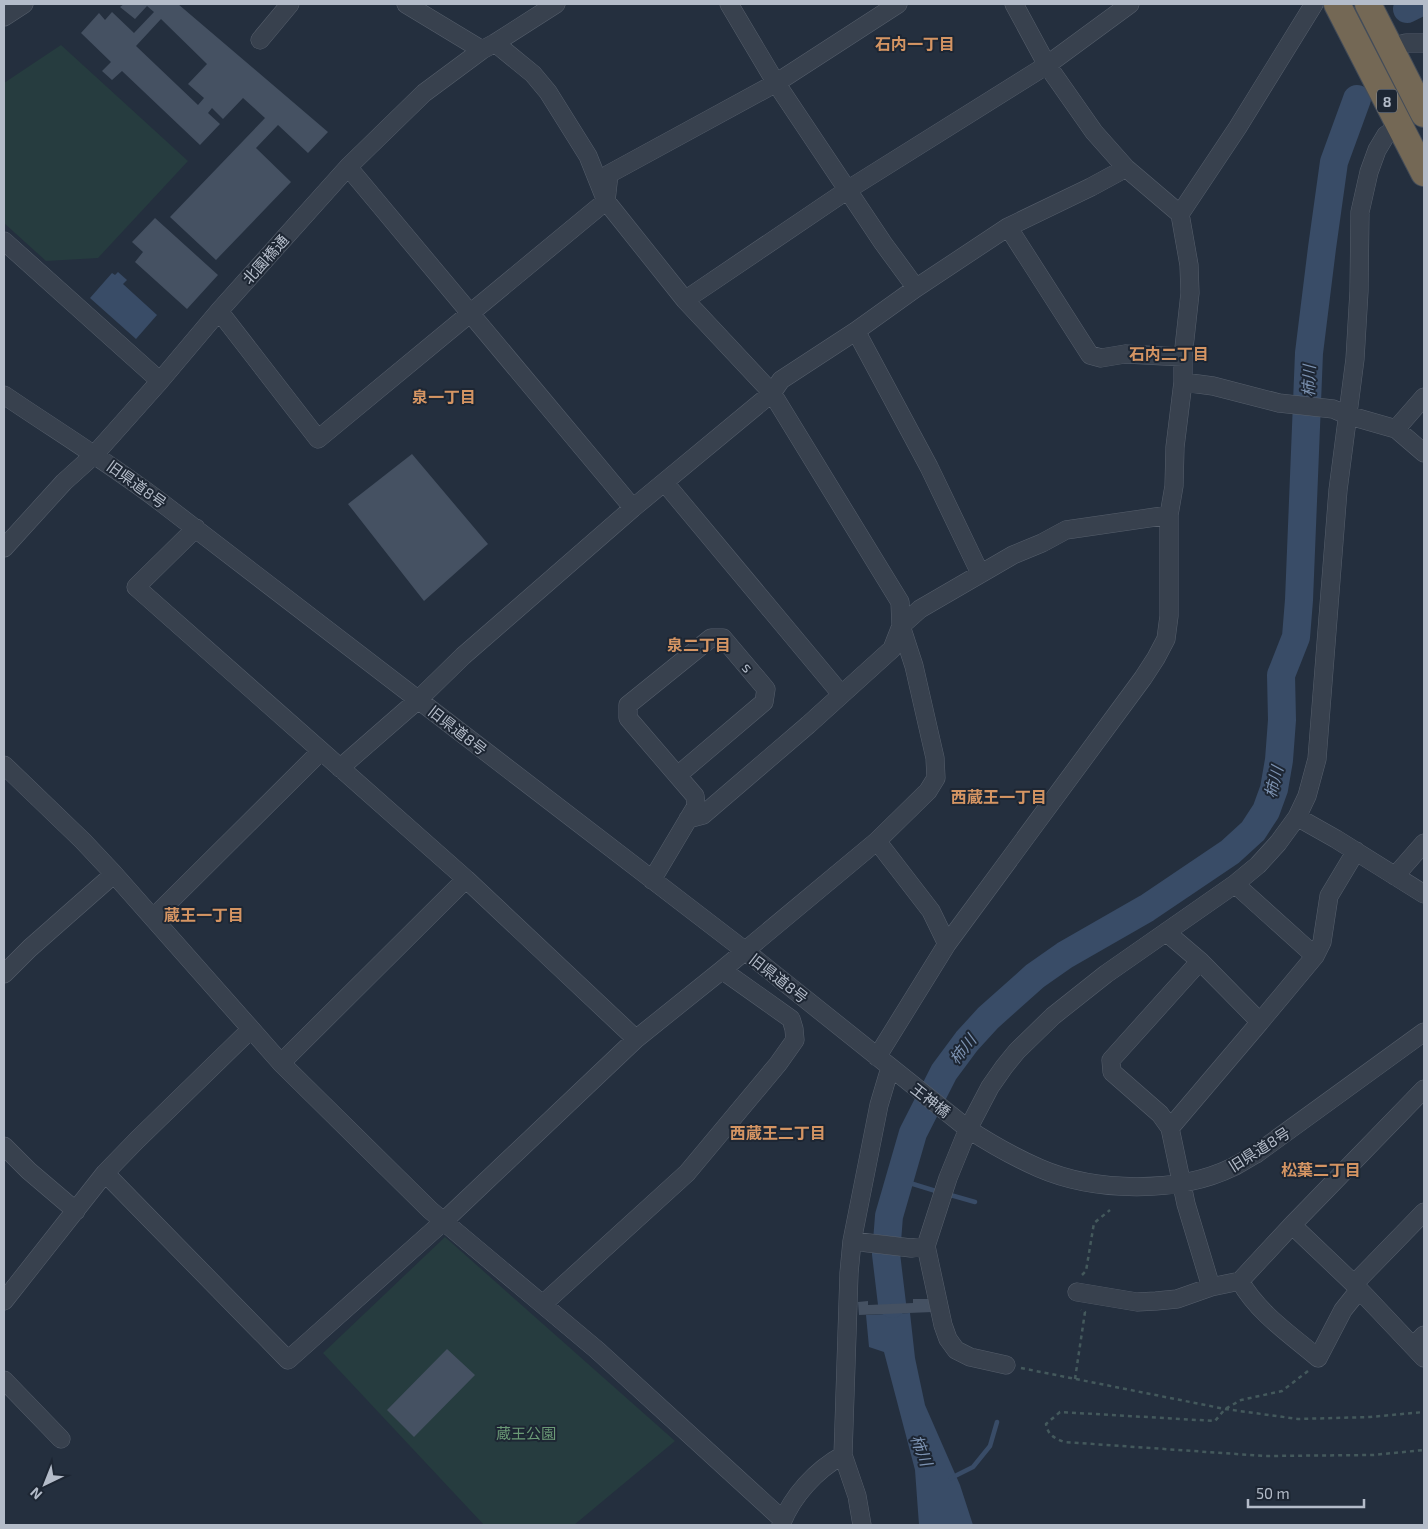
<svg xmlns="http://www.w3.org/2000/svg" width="1428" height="1529" font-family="'Exo 2','Noto Sans JP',sans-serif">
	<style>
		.green { fill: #263c3f }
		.water { fill: #394c67 }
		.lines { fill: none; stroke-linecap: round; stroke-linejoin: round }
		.stream { stroke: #394c67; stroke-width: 4.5 }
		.river { stroke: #394c67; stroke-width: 28 }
		.building { fill: #455162; fill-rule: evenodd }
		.minor-casing { stroke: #565f6c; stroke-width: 19 }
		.highway-casing { stroke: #434c59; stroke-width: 28 }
		.path { stroke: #44595c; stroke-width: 2.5; stroke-dasharray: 4 4; stroke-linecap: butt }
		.minor { stroke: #38414e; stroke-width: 18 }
		.highway { stroke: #746855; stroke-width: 26 }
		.labels { text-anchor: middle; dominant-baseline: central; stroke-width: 4; stroke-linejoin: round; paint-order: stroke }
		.shield { fill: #1d2633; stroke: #878f9c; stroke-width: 1 }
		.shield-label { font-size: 14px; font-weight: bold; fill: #b4bcc9 }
		.street-label { font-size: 15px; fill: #b4bcc9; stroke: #1d2633 }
		.park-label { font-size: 15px; fill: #6b9a76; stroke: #1d2633 }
		.neighbourhood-label { font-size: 16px; font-weight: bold; fill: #d59563; stroke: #1d2633 }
		.water-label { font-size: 16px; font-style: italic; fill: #7c92b1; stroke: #1d2633 }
	</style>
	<rect width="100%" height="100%" fill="#242f3e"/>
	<path class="green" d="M 61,45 L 188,161 L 98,258 L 46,261 L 4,223 L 4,83 Z
		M 445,1237 L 675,1441 L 574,1525 L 484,1525 L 323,1353 Z"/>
	<path class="water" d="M 118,272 L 127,280 L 123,284 L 157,315 L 136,339 L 90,298 L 112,273 L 115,275 Z
		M 910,1313 L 915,1358 L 925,1405 L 960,1485 L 973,1525 L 919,1525 L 915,1470 L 884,1352 L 869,1347 L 866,1315 Z"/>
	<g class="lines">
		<path class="stream" d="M 900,1180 L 939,1192
			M 947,1194 L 975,1202
			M 951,1478 L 973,1467 L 990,1446 L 997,1422"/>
		<path class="river" d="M 1407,9 L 1417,4
			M 892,1304 L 886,1254 L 889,1216 L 913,1133 L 944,1072 L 967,1041 L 988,1018 L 1035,976 L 1065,955 L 1147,908 L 1230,852 L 1253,831 L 1266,811 L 1274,789 L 1279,760 L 1282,720 L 1281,675 L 1296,637 L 1299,600 L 1309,353 L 1322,248 L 1334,162 L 1357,99"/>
	</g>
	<path class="building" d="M 124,4 L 178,4 L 328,132 L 308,153 L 278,125 L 256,148 L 291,182 L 216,260 L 170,217 L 265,118 L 243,98 L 223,119 L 212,108 L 208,113 L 220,124 L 200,145 L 122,71 L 112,80 L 102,71 L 111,62 L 81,33 L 99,13 L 105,20 L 112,12 L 134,33 L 154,12 L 147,6 L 135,19 L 120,7 ZM 161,19 L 207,64 L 188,84 L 204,98 L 198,105 L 136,46 Z
		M 155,218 L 218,275 L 187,309 L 135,262 L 143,252 L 132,242 Z
		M 412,454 L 488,544 L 424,601 L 348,504 Z
		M 913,1299 L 931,1299 L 933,1312 L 859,1315 L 858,1302 L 868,1301 L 868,1305 L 913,1303 Z
		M 447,1349 L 475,1375 L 414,1437 L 387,1410 Z"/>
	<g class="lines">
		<g class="minor-casing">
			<path id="minor" d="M 406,4 L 482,50
				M 729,4 L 776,83 L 883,243 L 916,288
				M 4,17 L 24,4
				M 260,40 L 290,4
				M 1391,47 L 1406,43 L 1424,43
				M 348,167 L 633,508
				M 1180,214 L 1238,127 L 1314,4
				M 1008,227 L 1090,355 L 1101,358 L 1125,354 L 1183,357
				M 4,241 L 160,381
				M 685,300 L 849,189 L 1047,65 L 1130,4
				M 219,311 L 318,439 L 606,201 L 609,174 L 776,83 L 898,4
				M 856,331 L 929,467 L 980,573
				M 1183,382 L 1213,386 L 1279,403 L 1333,409 L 1347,415 L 1396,429 L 1424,453
				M 4,395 C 57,431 111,464 162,503 L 744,950 L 968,1129 C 991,1144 1014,1157 1039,1168 C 1094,1192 1178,1194 1233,1167 C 1241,1163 1248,1158 1256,1154 L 1424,1032
				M 1396,429 L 1424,397
				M 665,483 L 841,694
				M 196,528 L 136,587 L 466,879 L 636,1039
				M 4,548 L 64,482 L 95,454 L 160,381 L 219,311 L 348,167 L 424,93 L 482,50 L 495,43 L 556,4
				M 4,765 L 83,841 L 114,874 L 281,1063 L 430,1210 L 597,1350 L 783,1520
				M 340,768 L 419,699 L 463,656 L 633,508 L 772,393 L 781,380 L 856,331 L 916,288 L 1008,227 L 1091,187 L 1126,168
				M 1297,817 L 1336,839 L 1424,894
				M 688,819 L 703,815 L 808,725 L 892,649 L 901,626 L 920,609 L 1013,555 L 1042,543 L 1066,530 L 1169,515
				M 877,841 L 931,911 L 947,944
				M 1395,876 L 1424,843
				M 652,880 L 696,806 L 695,796 L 628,718 L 628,705 L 711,638 L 723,638 L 766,689 L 764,702 L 678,775
				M 1235,884 L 1315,956
				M 152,916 L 160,911 L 321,751
				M 1166,932 L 1200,961 L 1260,1022 L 1170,1128
				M 1200,961 L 1111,1060 L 1112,1072 L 1160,1114 L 1170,1128 L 1186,1204 L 1211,1287
				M 4,974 L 30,948 L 114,874
				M 1260,1022 L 1315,956 L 1322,942 L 1329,896 L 1356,851
				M 877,1057 L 947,944 L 1143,678 L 1156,658 L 1166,639 L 1169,616 L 1169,515 L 1174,486 L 1175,447 L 1183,382 L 1183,357 L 1190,293 L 1189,265 L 1180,214 L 1126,168 L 1094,132 L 1047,65 L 1014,4
				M 281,1063 L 466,879
				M 4,1146 L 29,1171 L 76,1211
				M 105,1173 L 288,1360 L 444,1221 L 636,1039 L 722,970 L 877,841 L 928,791 L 936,778 L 935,758 L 914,666 L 901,626 L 900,602 L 772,393 L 685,300 L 606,201 L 588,156 L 548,92 L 533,74 L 495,43
				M 1292,1225 L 1354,1284 L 1424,1358
				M 852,1241 L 911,1248 L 926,1246
				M 1240,1281 C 1258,1313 1291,1335 1318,1358 L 1343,1310 L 1359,1290
				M 1354,1284 L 1424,1212
				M 1077,1292 L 1137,1302 L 1156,1301 L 1177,1299 L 1211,1287 L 1240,1281 L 1292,1225 L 1424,1089
				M 4,1301 L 105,1173 L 137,1140 L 251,1029
				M 543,1304 L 687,1173 L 778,1064 L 795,1040 L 794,1029 L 791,1019 L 722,970
				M 1413,1346 L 1424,1335
				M 1006,1365 L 970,1357 L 956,1350 L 948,1339 L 943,1325 L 926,1246 L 948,1178 L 968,1129 L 990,1087 L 1004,1067 L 1017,1051 L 1053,1016 L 1106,974 L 1235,884 L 1258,865 L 1278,843 L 1297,817 L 1307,796 L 1317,759 L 1338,490 L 1355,359 L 1359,291 L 1360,212 L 1369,172 L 1377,150 L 1386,135 L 1399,126
				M 4,1380 L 61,1439
				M 781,1525 C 792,1496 816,1470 843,1455
				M 862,1525 L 857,1496 L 843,1455 L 849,1273 L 852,1241 L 879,1105 L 890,1068"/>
		</g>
		<g class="highway-casing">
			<path id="highway" d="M 1337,4 L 1424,173
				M 1368,4 L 1424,114"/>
		</g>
		<path class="path" d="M 1082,1275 L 1086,1271 L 1094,1223 L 1110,1210
			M 1021,1368 L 1225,1409 L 1298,1419 L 1370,1417 L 1424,1412
			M 1308,1371 L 1282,1391 L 1241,1400 L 1225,1409 L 1215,1421 L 1060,1412 L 1046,1424 C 1048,1435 1054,1438 1064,1442 L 1265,1456 L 1373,1455 L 1424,1450
			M 1075,1379 L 1085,1312 L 1081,1310"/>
		<use href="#minor" class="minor"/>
		<use href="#highway" class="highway"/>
	</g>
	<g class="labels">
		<rect class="shield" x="1377" y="89.5" width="20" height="23" rx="4"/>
		<g class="shield-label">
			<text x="1387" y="101">8</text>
		</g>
		<g class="street-label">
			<text transform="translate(265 259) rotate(-48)">北園橋通</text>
			<text transform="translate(137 484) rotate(36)">旧県道8号</text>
			<text transform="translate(748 667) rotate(50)">s</text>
			<text transform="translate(458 730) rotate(38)">旧県道8号</text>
			<text transform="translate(779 978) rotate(38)">旧県道8号</text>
			<text transform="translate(931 1100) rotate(38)">王神橋</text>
			<text transform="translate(1259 1149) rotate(-32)">旧県道8号</text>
		</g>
		<g class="park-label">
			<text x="526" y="1433">蔵王公園</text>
		</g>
		<g class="neighbourhood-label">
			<text x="915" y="43">石内一丁目</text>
			<text x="1169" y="353">石内二丁目</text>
			<text x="444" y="396">泉一丁目</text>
			<text x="699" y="644">泉二丁目</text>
			<text x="999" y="796">西蔵王一丁目</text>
			<text x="204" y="914">蔵王一丁目</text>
			<text x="778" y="1132">西蔵王二丁目</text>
			<text x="1321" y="1169">松葉二丁目</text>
		</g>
		<g class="water-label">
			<text transform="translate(1308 381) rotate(-88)">柿川</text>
			<text transform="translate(1273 782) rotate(-76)">柿川</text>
			<text transform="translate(962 1049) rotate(-51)">柿川</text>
			<text transform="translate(922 1450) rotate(69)">柿川</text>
		</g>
	</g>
	<rect width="1428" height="1529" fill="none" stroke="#b4bcc9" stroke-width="10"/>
	<g transform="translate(45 1484) rotate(223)" stroke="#1d2633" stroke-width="4" paint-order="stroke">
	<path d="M0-4L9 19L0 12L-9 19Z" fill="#b4bcc9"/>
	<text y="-8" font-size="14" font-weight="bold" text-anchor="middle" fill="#b4bcc9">N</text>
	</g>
	<path d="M1248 1499v8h116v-8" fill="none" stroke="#b4bcc9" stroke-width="2.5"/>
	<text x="1256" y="1499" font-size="15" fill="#b4bcc9" stroke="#1d2633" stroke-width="4" paint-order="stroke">50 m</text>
</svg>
